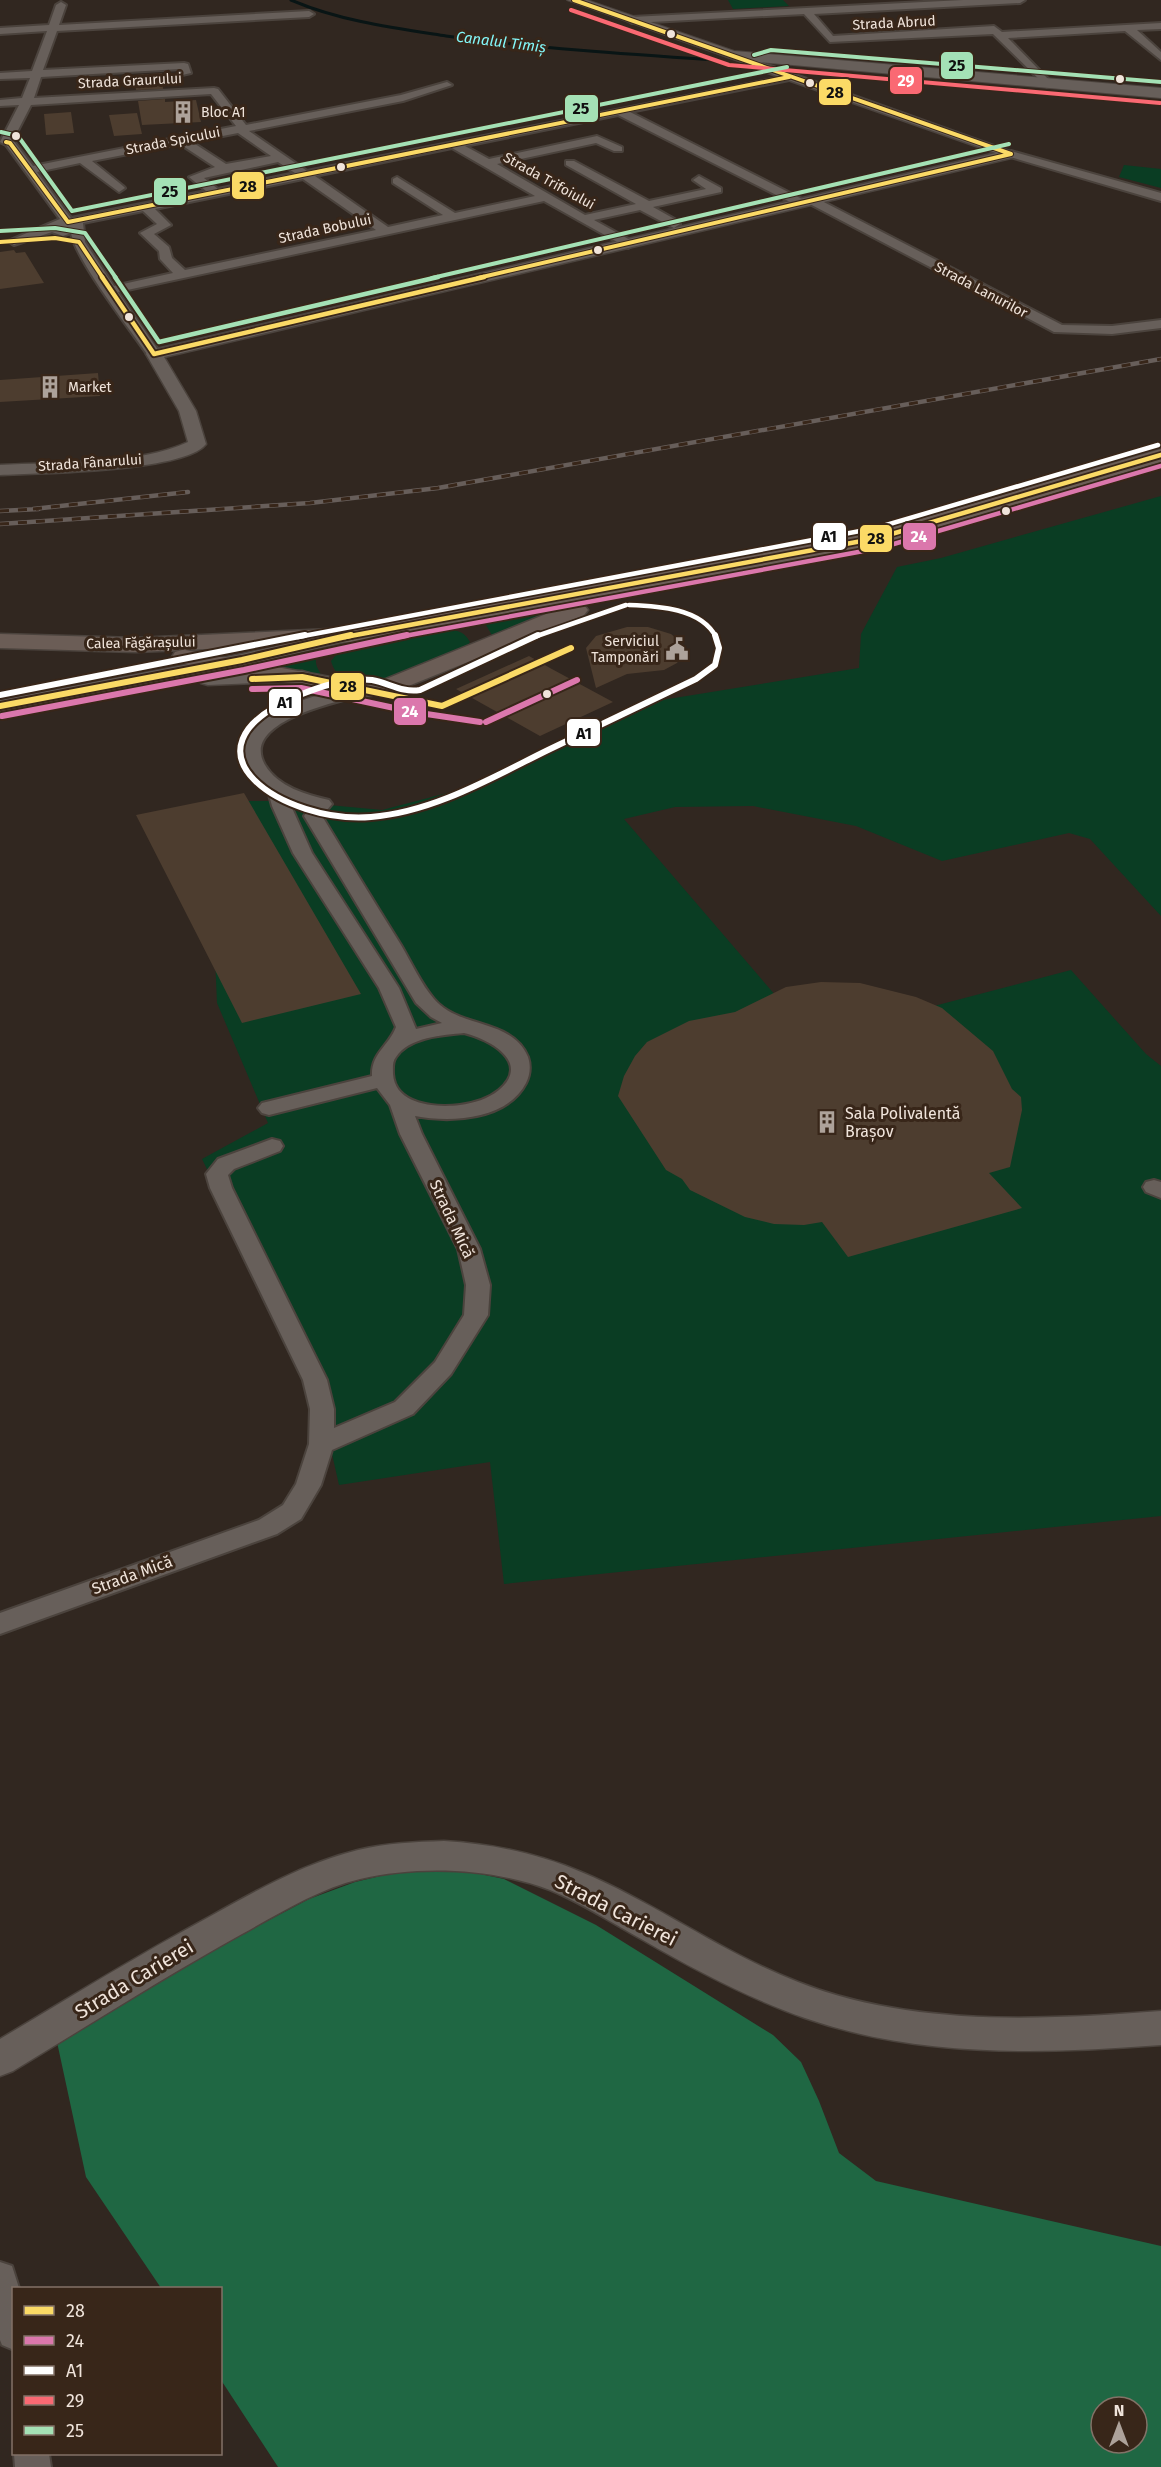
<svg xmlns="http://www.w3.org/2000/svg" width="1161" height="2467" font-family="'Fira Sans',sans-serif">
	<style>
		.green { fill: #0a3d23 }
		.forest { fill: #1f6743; fill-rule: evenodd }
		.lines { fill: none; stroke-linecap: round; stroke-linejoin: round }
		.stream { stroke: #091515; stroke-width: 3 }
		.building { fill: #4d3d2f }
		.minor-casing { stroke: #4b433d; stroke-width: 4 }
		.tertiary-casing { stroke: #4b433d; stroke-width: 3 }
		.secondary-casing { stroke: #4b433d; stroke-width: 2 }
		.primary-casing { stroke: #4b433d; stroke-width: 3 }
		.minor { fill: #675f5a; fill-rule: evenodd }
		.tertiary { fill: #675f5a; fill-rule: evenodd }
		.secondary { fill: #675f5a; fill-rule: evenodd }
		.primary { fill: #6b5d56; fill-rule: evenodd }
		.rail-casing { stroke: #675e5a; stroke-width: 4.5 }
		.rail { stroke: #382619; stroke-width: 3; stroke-dasharray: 9; stroke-linecap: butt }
		.bus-1-far2-casing { stroke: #382619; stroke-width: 6 }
		.bus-1-far1-casing { stroke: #382619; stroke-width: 8 }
		.bus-1-casing { stroke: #382619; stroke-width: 10 }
		.bus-2-far1-casing { stroke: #382619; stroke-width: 8 }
		.bus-2-casing { stroke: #382619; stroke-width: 10 }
		.bus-3-far1-casing { stroke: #382619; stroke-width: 8 }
		.bus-3-casing { stroke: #382619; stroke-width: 10 }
		.bus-4-casing { stroke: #382619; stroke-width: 6 }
		.bus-5-far1-casing { stroke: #382619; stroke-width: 6 }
		.bus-5-casing { stroke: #382619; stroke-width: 8 }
		.bus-1-far2 { stroke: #fbda66; stroke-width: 4 }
		.bus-1-far1 { stroke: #fbda66; stroke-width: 4.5 }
		.bus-1 { stroke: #fbda66; stroke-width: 6 }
		.bus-2-far1 { stroke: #db77ac; stroke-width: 4.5 }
		.bus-2 { stroke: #db77ac; stroke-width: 6 }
		.bus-3-far1 { stroke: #fff; stroke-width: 4.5 }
		.bus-3 { stroke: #fff; stroke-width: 6 }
		.bus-4 { stroke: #fa6973; stroke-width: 4 }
		.bus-5-far1 { stroke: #a4e1b5; stroke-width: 4 }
		.bus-5 { stroke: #a4e1b5; stroke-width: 4.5 }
		.bus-dot { fill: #f0e4db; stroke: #382619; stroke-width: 2 }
		.labels { text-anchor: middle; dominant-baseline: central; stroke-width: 6; stroke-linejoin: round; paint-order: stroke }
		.far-street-label { font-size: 14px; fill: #f0e4db; stroke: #382619 }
		.far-poi-label { font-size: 14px; fill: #f0e4db; stroke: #382619; text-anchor: start }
		.far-water-label { font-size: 15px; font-style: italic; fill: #83f9fb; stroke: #382619 }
		.poi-label { font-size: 16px; fill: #f0e4db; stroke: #382619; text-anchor: start }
		.street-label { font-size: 16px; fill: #f0e4db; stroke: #382619 }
		.near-street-label { font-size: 20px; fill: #f0e4db; stroke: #382619 }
		.line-badge { stroke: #382619; stroke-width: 2 }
		.badge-label { font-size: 16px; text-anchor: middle; font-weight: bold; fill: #fff }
		.pale-badge-label { font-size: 16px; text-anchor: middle; font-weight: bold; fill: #111 }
	</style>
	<rect width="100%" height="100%" fill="#312720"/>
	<path class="green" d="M 728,0 L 783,0 L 789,6 L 733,9 Z
		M 1124,165 L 1161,169 L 1161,188 L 1119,177 Z
		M 1161,496 L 1161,916 L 1090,839 L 1069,833 L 942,861 L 856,826 L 753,806 L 675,807 L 624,819 L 812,1038 L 1071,970 L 1146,1054 L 1161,1066 L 1161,1516 L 504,1584 L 490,1462 L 339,1485 L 318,1392 L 202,1159 L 268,1123 L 217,1003 L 214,934 L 236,801 L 286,801 L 382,810 L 451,792 L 662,700 L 859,668 L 861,634 L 897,567 L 941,558 Z
		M 553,605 L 557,609 L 493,637 L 486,625 L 477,620 Z
		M 441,628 C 454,630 464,630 470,642 L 466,647 C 437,660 346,713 331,661 L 340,650 L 361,643 Z
		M 321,649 C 313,660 315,664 322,676 L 253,663 Z"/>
	<path class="forest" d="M 410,1869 L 461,1870 L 504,1879 L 596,1925 L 773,2035 L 801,2062 L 819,2101 L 839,2153 L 876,2181 L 1161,2246 L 1161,2467 L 278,2467 L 221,2380 L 220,2288 L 161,2288 L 86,2177 L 57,2042 L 140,1988 L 309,1899 L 355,1882 ZM 1101,2407 L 1137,2407 L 1137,2443 L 1101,2443 Z"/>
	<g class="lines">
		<path class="stream" d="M 291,0 C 340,21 394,28 446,36 C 536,48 625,54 715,60"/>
	</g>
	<path class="building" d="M 162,73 L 163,89 L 136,90 L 134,75 Z
		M 165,99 L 165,102 L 196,100 L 201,122 L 142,125 L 138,101 Z
		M 71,112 L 74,133 L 46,135 L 44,114 Z
		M 137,113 L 142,134 L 114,136 L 109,115 Z
		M 14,250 L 16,253 L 25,252 L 44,283 L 0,289 L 0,252 Z
		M 98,373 L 100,396 L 0,402 L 0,380 Z
		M 627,627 L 648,627 L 671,634 L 681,642 L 684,653 L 677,663 L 664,670 L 627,674 L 596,688 L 586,648 L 596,636 Z
		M 529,656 L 550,668 L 613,702 L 540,736 L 456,689 Z
		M 244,793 L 361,994 L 242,1023 L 136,815 Z
		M 821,982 L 860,983 L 916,997 L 942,1008 L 993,1051 L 1012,1089 L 1021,1097 L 1022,1110 L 1010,1167 L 989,1173 L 1022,1208 L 848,1257 L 822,1222 L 804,1225 L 774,1224 L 745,1217 L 690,1190 L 682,1179 L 666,1170 L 618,1096 L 624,1076 L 635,1056 L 647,1042 L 689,1021 L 735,1012 L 786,987 Z"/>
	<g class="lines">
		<g class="minor-casing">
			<path id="minor" d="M 963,0 L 1025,0 L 1020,3 L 814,14 L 833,36 L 994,26 L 1002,32 L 1161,23 L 1161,29 L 1137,30 L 1161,52 L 1161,60 L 1125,31 L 1008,38 L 1051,82 L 1052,84 L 1047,87 L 993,34 L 830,42 L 804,14 L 632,23 L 627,20 L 632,17 Z
				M 61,2 L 66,5 L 59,25 L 309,11 L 314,14 L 309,17 L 57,31 L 43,70 L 184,63 L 188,64 L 191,73 L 182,75 L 180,69 L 41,77 L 34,98 L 214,88 L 218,89 L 246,125 L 401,95 L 447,82 L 452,85 L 403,101 L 249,131 L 307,171 L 793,75 L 793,79 L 789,80 L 630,112 L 806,201 L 816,198 L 1062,325 L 1112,326 L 1161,320 L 1161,328 L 1112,334 L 1054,332 L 808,203 L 798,206 L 618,115 L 465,146 L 489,159 L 597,136 L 622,147 L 622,151 L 614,151 L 596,143 L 497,164 L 585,215 L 636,204 L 566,165 L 566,161 L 574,161 L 649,201 L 706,189 L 693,180 L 699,176 L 721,188 L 721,192 L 653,207 L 678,221 L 680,224 L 674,228 L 640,210 L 594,220 L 632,241 L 634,244 L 628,248 L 544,201 L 118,292 L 161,354 L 154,358 L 149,357 C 130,329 77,262 71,233 L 63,236 L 52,232 L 14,245 L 8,241 L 60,219 L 6,145 L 0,142 L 19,105 L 0,106 L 0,100 L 22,98 L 30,78 L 0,79 L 0,73 L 32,71 L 47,31 L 0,34 L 0,28 L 49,25 L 56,5 ZM 211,94 L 236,126 L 33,166 L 13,140 L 31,105 ZM 238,133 L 271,156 L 226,164 L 192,142 ZM 180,144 L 215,167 L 189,177 L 206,191 L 71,218 L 37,172 L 80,163 L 119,192 L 125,188 L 123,186 L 92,161 ZM 452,148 L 535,196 L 455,213 L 397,177 L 393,179 L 393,183 L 443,215 L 388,227 L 315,176 ZM 278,162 L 295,173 L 218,189 L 204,178 ZM 303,179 L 376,230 L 185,270 L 172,258 L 169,247 L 154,234 L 171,225 L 155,209 ZM 143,211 L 157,224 L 140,233 L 159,251 L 160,259 L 173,273 L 114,286 L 85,242 L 83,223 Z
				M 1011,151 L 1161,193 L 1161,201 L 1007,156 L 1005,154 Z
				M 362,685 L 370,690 L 368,694 C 340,701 239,721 265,765 C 278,787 307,795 329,800 L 332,804 L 322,816 C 348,859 374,902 401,945 C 411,962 421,984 434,999 C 459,1029 512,1018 528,1057 C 531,1066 530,1075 526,1083 C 507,1120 451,1123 415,1116 L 422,1134 L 480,1249 L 490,1285 L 488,1315 L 451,1374 L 413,1414 L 332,1450 L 321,1485 L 301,1519 L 277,1534 L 0,1634 L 0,1613 L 259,1520 L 283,1505 L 296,1484 L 309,1444 L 310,1409 L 303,1380 L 210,1188 L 206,1174 L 218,1159 L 272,1139 L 280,1141 L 283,1146 L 280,1151 L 234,1169 L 228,1175 L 232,1188 L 327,1380 L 334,1409 L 334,1428 L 395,1402 L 435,1362 L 464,1315 L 466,1285 L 458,1249 L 400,1134 L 390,1105 L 377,1088 L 269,1115 L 262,1113 L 258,1108 L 262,1103 L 372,1076 C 371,1053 389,1046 396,1027 L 379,988 L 293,853 L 272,806 L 267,787 L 253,774 L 241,753 C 252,705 321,695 362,685 ZM 288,799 L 311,807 L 304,816 L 416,1003 L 431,1017 L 442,1023 L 416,1029 L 399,988 L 312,853 ZM 464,1033 C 489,1039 532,1062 499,1090 C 488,1099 474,1103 460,1105 C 436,1108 395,1105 393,1074 C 393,1068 392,1062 396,1057 C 409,1037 443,1035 464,1033 Z
				M 1154,1180 L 1161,1182 L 1161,1198 L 1146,1192 L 1143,1187 L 1146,1182 Z
				M 0,2262 L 12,2266 L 19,2288 L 14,2288 L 14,2350 L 2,2345 L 0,2340 Z
				M 14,2454 L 49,2454 L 51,2467 L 15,2467 Z"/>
		</g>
		<g class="tertiary-casing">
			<path id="tertiary" d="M 758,61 L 1018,154 L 1011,158 L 164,357 L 196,411 L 206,444 C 185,472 37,473 0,475 L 0,465 C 55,462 139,465 188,442 L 179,411 L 146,354 L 148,351 L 996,153 L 754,68 L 754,62 Z
				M 346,630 L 356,636 L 353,640 L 242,666 L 0,712 L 0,700 L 242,654 Z
				M 302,671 L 309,673 L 312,677 L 309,681 L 208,685 L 201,683 L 198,679 L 201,675 L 208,673 Z
				M 444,1841 C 492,1844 537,1853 581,1872 C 656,1903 722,1953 798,1982 C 912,2027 1041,2020 1161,2011 L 1161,2045 C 1042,2054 919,2058 805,2018 C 748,1998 695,1970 643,1940 C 612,1923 582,1903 550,1890 C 491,1868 421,1865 360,1879 C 318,1889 280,1913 242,1934 C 164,1977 89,2025 13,2071 L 0,2076 L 0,2039 C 69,1998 138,1955 209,1917 C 257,1890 305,1863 358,1850 C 387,1843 415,1842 444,1841 Z"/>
		</g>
		<g class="secondary-casing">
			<path id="secondary" d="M 567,0 L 587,0 L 734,51 L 1161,88 L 1161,98 L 759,62 L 752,66 Z"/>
		</g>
		<g class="primary-casing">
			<path id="primary" d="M 1161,449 L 1161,462 L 878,545 L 353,642 L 185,650 L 362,683 L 386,679 L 568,605 L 584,605 L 588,610 L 584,615 L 391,693 L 362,697 L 175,662 L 172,657 L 175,652 L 182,650 L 136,652 L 0,648 L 0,634 L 136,638 L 353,628 L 875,532 Z"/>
		</g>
		<use href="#minor" class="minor"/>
		<use href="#tertiary" class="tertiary"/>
		<use href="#secondary" class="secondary"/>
		<use href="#primary" class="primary"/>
		<g class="rail-casing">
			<path id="rail" d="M 33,509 L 188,492
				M 0,511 L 39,509
				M 0,524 L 310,503 L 438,488 L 1161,359"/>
		</g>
		<use href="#rail" class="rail"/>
		<g class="bus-1-far2-casing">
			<path id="bus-1-far2" d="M 574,0 L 1011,154
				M 6,142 L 10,143 L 68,222
				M 68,222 L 789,77
				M 0,242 L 55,238 L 79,242 L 103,278
				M 478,278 L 1011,154"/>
		</g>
		<g class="bus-1-far1-casing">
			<path id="bus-1-far1" d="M 102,277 L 154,354
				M 154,354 L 484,277
				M 345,637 L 878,538 L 1161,455"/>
		</g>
		<g class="bus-1-casing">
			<path id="bus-1" d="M 252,679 L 302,677 L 442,706
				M 0,706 L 242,660 L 351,635
				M 442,706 L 571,648"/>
		</g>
		<g class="bus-2-far1-casing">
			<path id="bus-2-far1" d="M 399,637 L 880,548 L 1161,466"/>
		</g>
		<g class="bus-2-casing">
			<path id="bus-2" d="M 252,689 L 301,688 L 413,712 L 480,722
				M 2,716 L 244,670 L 407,635
				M 486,722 L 577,680"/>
		</g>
		<g class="bus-3-far1-casing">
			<path id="bus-3-far1" d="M 629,605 C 658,606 701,608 716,637
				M 298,637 L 876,528 L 1158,445
				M 534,637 L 626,605"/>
		</g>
		<g class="bus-3-casing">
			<path id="bus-3" d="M 538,635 L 420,690 C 402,693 389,683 372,680 C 347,677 319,687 297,696 C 169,751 286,824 371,817 C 434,812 493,777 548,750 C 597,726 647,703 696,679 L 715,665 L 719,648 L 715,635
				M 0,695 L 305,635"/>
		</g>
		<g class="bus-4-casing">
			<path id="bus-4" d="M 571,10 L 729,65 L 1160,103"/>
		</g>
		<g class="bus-5-far1-casing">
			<path id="bus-5-far1" d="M 754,55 L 771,50 L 1161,82
				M 1,132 L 18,136 L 72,211 L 787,67
				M 0,231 L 55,228 L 85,233 L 116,278
				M 432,278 L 1009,144"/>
		</g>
		<g class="bus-5-casing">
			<path id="bus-5" d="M 115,277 L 159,342 L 438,277"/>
		</g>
		<use href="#bus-1-far2" class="bus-1-far2"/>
		<use href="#bus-1-far1" class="bus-1-far1"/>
		<use href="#bus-1" class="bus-1"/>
		<use href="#bus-2-far1" class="bus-2-far1"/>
		<use href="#bus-2" class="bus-2"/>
		<use href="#bus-3-far1" class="bus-3-far1"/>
		<use href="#bus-3" class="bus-3"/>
		<use href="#bus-4" class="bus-4"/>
		<use href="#bus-5-far1" class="bus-5-far1"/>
		<use href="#bus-5" class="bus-5"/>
	</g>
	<defs>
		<g id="building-bare" transform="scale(1.8)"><path d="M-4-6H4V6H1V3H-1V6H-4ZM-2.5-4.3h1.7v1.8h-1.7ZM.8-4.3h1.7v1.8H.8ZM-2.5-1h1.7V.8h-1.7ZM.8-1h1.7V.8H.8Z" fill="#ada29a" stroke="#382619" stroke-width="2.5" paint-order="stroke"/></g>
		<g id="civic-bare" transform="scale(1.8)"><path d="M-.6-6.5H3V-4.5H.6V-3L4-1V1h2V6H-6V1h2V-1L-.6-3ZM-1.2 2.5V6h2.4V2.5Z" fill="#ada29a" stroke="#382619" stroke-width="2.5" paint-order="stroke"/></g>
	</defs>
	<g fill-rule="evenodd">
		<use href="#building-bare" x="183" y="112"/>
		<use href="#building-bare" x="50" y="387"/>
		<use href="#civic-bare" x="677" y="649"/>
		<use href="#building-bare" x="827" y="1122"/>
	</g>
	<g class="bus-dot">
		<circle cx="671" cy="34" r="5"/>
		<circle cx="1120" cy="79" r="5"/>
		<circle cx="810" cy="83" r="5"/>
		<circle cx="16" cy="136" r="5"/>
		<circle cx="341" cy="167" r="5"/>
		<circle cx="598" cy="250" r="5"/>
		<circle cx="129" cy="317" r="5"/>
		<circle cx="1006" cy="511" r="5"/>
		<circle cx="547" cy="694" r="5"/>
	</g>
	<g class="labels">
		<g class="far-street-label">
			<text transform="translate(894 23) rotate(-3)">Strada Abrud</text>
			<text transform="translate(130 81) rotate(-3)">Strada Graurului</text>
			<text transform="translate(173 141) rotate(-11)">Strada Spicului</text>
			<text transform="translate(549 181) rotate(29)">Strada Trifoiului</text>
			<text transform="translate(325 229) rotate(-12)">Strada Bobului</text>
			<text transform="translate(981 290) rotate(28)">Strada Lanurilor</text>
			<text transform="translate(90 463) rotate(-4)">Strada Fânarului</text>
			<text transform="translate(141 643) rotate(-1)">Calea Făgărașului</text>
		</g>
		<g class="far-poi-label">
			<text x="201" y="112">Bloc A1</text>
			<text x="68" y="387">Market</text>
			<text x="659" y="641" text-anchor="end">Serviciul<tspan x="659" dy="16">Tamponări</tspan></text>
		</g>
		<g class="far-water-label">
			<text transform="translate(501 42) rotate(7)">Canalul Timiș</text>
		</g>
		<g class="poi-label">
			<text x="845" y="1113">Sala Polivalentă<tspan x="845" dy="18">Brașov</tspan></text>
		</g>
		<g class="street-label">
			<text transform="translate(452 1219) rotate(65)">Strada Mică</text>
			<text transform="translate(132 1575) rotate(-20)">Strada Mică</text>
		</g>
		<g class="near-street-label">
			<text transform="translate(616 1910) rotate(27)">Strada Carierei</text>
			<text transform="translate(134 1979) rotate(-31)">Strada Carierei</text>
		</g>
	</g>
	<g class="line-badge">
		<rect x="940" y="51" width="34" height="29" rx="6" fill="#a4e1b5"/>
		<rect x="889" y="66" width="34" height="29" rx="6" fill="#fa6973"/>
		<rect x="818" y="78" width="34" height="28" rx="6" fill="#fbda66"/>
		<rect x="564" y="94" width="35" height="29" rx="6" fill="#a4e1b5"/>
		<rect x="231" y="171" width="34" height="29" rx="6" fill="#fbda66"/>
		<rect x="153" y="177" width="34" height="29" rx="6" fill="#a4e1b5"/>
		<rect x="902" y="522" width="35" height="29" rx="6" fill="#db77ac"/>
		<rect x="812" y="522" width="35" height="29" rx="6" fill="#fff"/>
		<rect x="859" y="524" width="34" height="29" rx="6" fill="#fbda66"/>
		<rect x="330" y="672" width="35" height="29" rx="6" fill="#fbda66"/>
		<rect x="268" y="688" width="34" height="29" rx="6" fill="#fff"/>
		<rect x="393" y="697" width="34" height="29" rx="6" fill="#db77ac"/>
		<rect x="566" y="718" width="35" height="29" rx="6" fill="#fff"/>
	</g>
	<g class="badge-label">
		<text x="906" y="86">29</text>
		<text x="919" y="542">24</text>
		<text x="410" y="717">24</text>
	</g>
	<g class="pale-badge-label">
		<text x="957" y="71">25</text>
		<text x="835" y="98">28</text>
		<text x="581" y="114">25</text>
		<text x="248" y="192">28</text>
		<text x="170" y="197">25</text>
		<text x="829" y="542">A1</text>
		<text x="876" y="544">28</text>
		<text x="348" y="692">28</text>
		<text x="285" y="708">A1</text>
		<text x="584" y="739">A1</text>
	</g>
	<rect x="12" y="2287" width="210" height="168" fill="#382619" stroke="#827267" stroke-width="1.5"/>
	<rect x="24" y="2306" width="30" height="9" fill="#fbda66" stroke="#827267" stroke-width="1.5"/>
	<text x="66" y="2317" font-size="18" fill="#f0e4db">28</text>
	<rect x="24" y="2336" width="30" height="9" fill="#db77ac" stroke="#827267" stroke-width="1.5"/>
	<text x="66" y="2347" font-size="18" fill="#f0e4db">24</text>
	<rect x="24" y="2366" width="30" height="9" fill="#ffffff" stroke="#827267" stroke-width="1.5"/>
	<text x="66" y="2377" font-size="18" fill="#f0e4db">A1</text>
	<rect x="24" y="2396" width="30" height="9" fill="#fa6973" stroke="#827267" stroke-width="1.5"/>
	<text x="66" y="2407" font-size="18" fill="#f0e4db">29</text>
	<rect x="24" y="2426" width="30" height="9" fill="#a4e1b5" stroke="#827267" stroke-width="1.5"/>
	<text x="66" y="2437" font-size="18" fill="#f0e4db">25</text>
	<g transform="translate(1119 2425)"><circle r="28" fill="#382619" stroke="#827267" stroke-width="1.5"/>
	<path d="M0-4.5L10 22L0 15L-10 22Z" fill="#ada29a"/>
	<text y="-9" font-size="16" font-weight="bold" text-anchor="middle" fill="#f0e4db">N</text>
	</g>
</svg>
